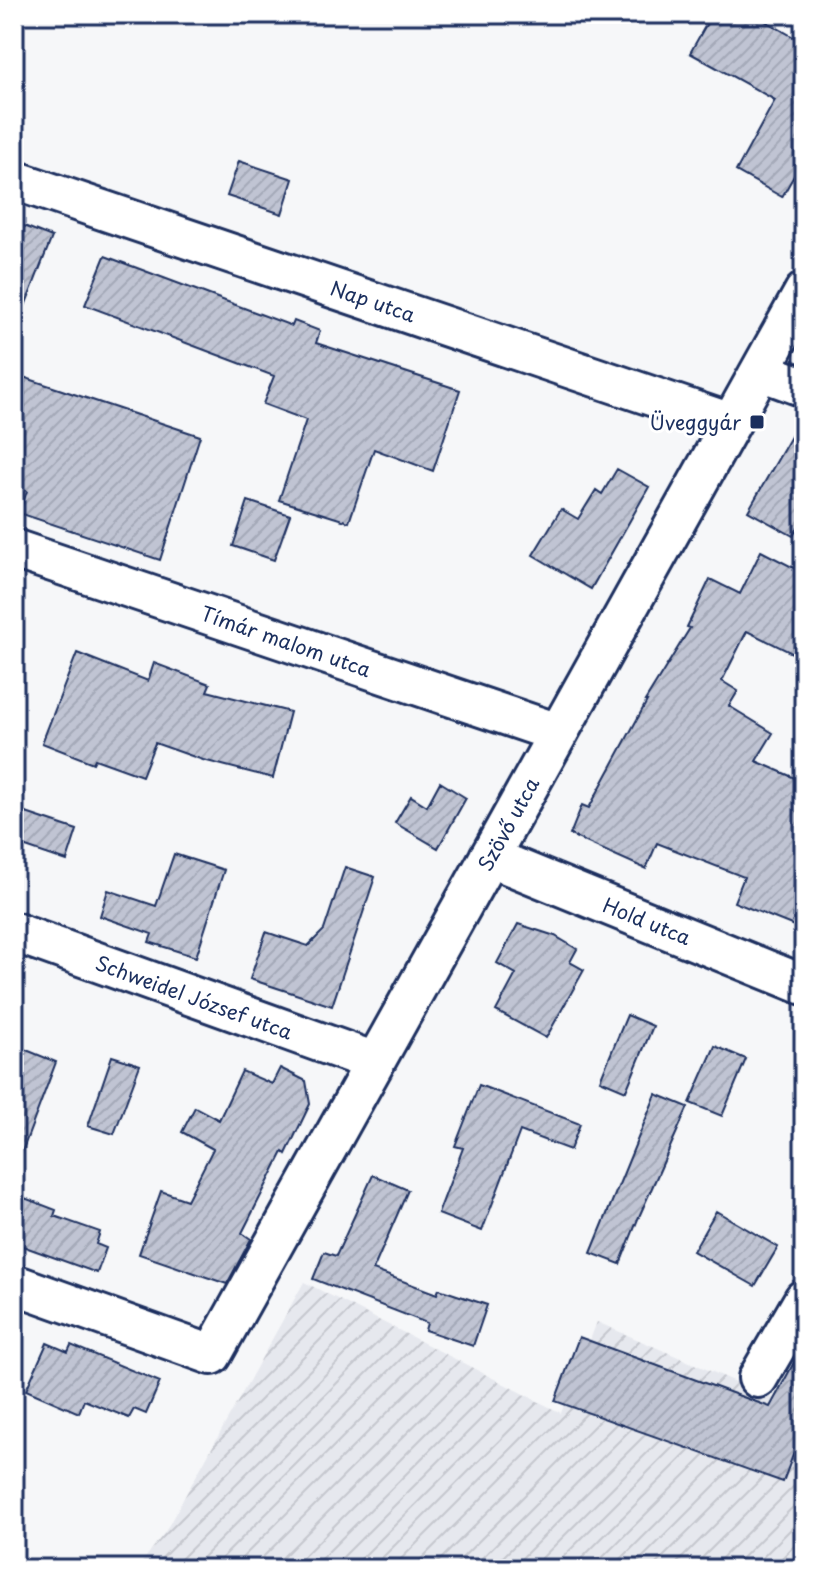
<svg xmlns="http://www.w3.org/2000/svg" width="818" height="1583" font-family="'Playpen Sans',sans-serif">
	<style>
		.industrial { fill: url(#industrial-furrows) }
		.building { fill: url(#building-hatch); stroke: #1b2f5e; stroke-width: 2 }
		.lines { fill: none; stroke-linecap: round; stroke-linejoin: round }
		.minor-casing { stroke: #1b2f5e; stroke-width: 44 }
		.minor { stroke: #fff; stroke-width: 38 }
		.poi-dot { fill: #1b2f5e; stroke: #fff; stroke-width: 3 }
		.labels { text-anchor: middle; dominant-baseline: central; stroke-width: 6; stroke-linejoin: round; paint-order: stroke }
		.street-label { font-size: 20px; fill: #1b2f5e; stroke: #fff }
		.poi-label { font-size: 20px; fill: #1b2f5e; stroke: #fff; text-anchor: end }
	</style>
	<defs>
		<pattern id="industrial-furrows" width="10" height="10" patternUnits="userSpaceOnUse" patternTransform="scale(2)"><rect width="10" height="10" fill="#e6e8ee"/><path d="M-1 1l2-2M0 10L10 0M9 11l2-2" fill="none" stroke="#c5c7ce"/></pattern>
		<pattern id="building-hatch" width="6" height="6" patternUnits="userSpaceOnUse" patternTransform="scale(2)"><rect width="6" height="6" fill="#c0c4d3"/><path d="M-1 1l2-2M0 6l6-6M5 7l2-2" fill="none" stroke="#a4a9b8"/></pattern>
	</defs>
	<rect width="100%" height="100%" fill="#f6f7f9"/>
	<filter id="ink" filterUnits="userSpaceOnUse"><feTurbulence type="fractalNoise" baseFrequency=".0125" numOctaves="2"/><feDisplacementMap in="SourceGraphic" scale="16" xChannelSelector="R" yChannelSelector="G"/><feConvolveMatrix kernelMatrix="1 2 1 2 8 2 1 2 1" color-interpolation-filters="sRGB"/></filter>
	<g filter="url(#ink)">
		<path class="industrial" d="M 304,1282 L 561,1413 L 597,1322 L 789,1405 L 804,1409 L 804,1569 L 137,1569 L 165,1532 Z"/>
		<path class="building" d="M 712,14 L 753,14 L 804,43 L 804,158 L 782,197 L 736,171 L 775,100 L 690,53 Z
			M 239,161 L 293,179 L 282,214 L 227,196 Z
			M 14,222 L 52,237 L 16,329 L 14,328 Z
			M 105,256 L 292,326 L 294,321 L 320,331 L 316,343 L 460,390 L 433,471 L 374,449 L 349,522 L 279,500 L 306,420 L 263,404 L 274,376 L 85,305 Z
			M 14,374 L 200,436 L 160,560 L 19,513 L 27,491 L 14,489 Z
			M 804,414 L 804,517 L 793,536 L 748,511 Z
			M 617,469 L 649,487 L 591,589 L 533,555 L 561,509 L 578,519 L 596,490 L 602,494 Z
			M 248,501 L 290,515 L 274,560 L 233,546 Z
			M 761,551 L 804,573 L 804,659 L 747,631 L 722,681 L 738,691 L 729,706 L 773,733 L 756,761 L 804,782 L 804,930 L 734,902 L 744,877 L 657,843 L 646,869 L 570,835 L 582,805 L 589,808 L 647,701 L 645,701 L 690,628 L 687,627 L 710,579 L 740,594 Z
			M 77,653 L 148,681 L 154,663 L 210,684 L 207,691 L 290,712 L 273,778 L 203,760 L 155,743 L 142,776 L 95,759 L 93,763 L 42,743 Z
			M 440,782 L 466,798 L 438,848 L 395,823 L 411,796 L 427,806 Z
			M 14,809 L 77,830 L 67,861 L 14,843 Z
			M 174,854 L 224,870 L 196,957 L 149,942 L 152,934 L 100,916 L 108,890 L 156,906 Z
			M 345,867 L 375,877 L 332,1006 L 250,979 L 266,932 L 308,946 L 324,930 Z
			M 518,924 L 555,936 L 577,949 L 570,962 L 584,970 L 546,1038 L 496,1011 L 516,974 L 497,963 Z
			M 627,1015 L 653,1026 L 626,1091 L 600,1080 Z
			M 14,1045 L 56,1062 L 17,1165 L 14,1164 Z
			M 715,1046 L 746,1059 L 722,1116 L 690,1103 Z
			M 112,1056 L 140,1065 L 114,1134 L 88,1126 Z
			M 280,1068 L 306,1081 L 310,1104 L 286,1154 L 283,1152 L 242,1233 L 251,1239 L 227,1284 L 139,1254 L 161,1191 L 187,1200 L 213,1149 L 182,1132 L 195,1107 L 219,1120 L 242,1071 L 272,1084 Z
			M 479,1085 L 580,1124 L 570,1150 L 520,1131 L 482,1231 L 438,1214 L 463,1148 L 455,1146 Z
			M 656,1094 L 688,1107 L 638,1219 L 620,1264 L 591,1253 Z
			M 373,1175 L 408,1190 L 373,1270 L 437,1294 L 439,1289 L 487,1305 L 473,1346 L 425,1330 L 427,1323 L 313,1279 L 324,1252 L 336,1256 Z
			M 14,1194 L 56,1210 L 54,1216 L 100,1232 L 96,1244 L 106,1248 L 97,1273 L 14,1243 Z
			M 716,1211 L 778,1247 L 755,1286 L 693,1251 Z
			M 579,1337 L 770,1407 L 804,1344 L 804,1425 L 783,1482 L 555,1401 Z
			M 47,1343 L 68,1352 L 71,1345 L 160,1382 L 146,1414 L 134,1409 L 129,1418 L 84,1400 L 79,1413 L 26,1390 Z"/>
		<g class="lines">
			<g class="minor-casing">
				<path id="minor" d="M 14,180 L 731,423
					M 760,371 L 804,387
					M 14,549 L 558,733
					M 489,857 L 804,985
					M 14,932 L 375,1062
					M 14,1284 L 212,1355 L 804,292
					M 758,1378 L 804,1299"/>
			</g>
			<use href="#minor" class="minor"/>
		</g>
	</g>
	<rect class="poi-dot" x="749" y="414" width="16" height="16" rx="4"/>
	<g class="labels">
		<g class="street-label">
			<text transform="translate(373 301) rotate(19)">Nap utca</text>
			<text transform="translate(286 641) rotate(19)">Tímár malom utca</text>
			<text transform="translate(508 824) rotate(-61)">Szövő utca</text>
			<text transform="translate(647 921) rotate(22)">Hold utca</text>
			<text transform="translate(194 997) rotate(20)">Schweidel József utca</text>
		</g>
		<g class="poi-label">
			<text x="741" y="422">Üveggyár</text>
		</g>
	</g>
	<rect width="818" height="1583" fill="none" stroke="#fff" stroke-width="48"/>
	<rect x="24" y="24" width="770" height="1535" fill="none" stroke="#1b2f5e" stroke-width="3" filter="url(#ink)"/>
</svg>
